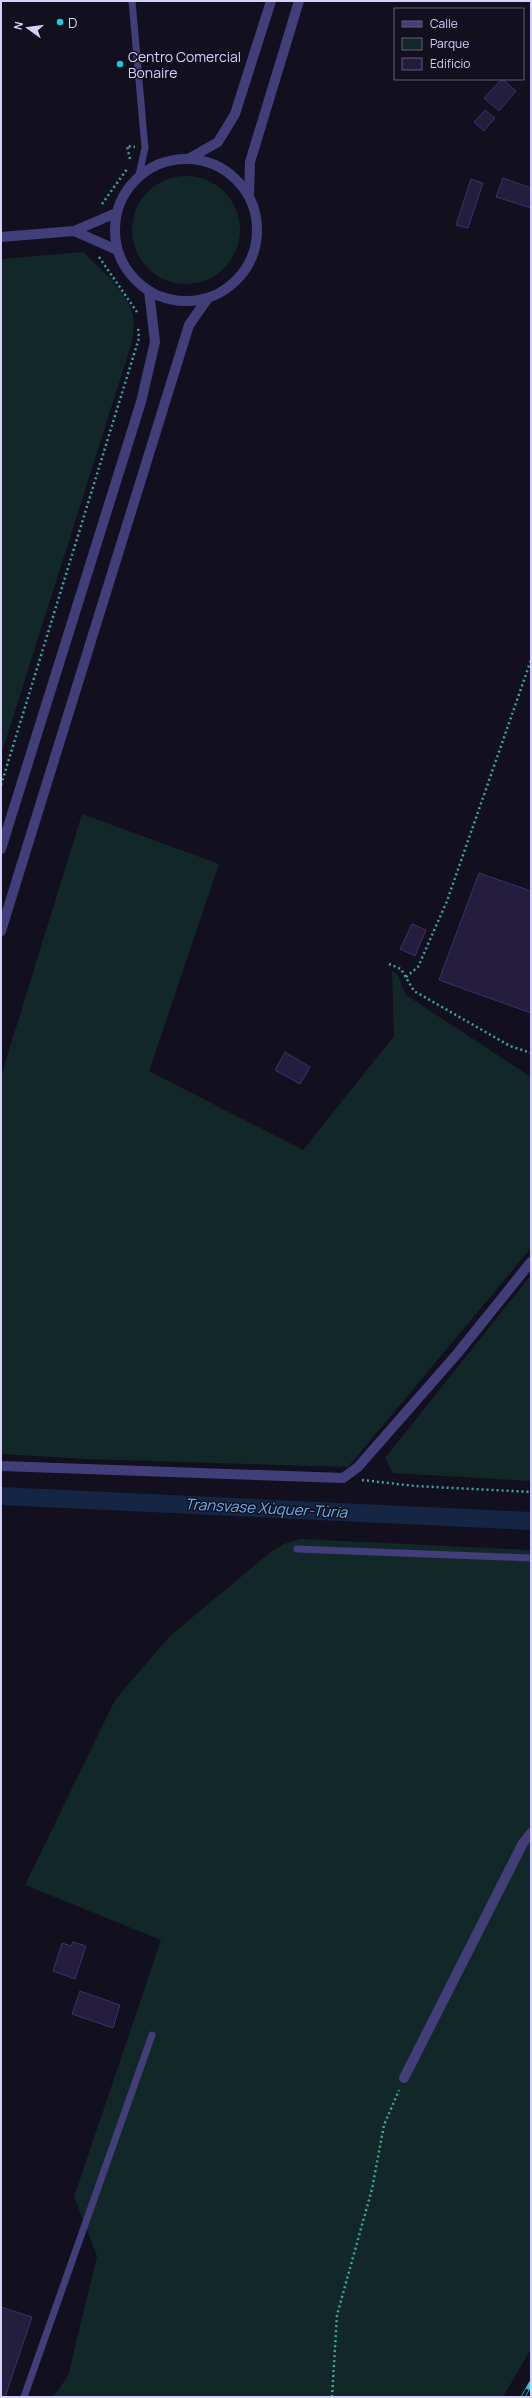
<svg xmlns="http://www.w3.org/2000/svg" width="532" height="2398" font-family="Manrope,sans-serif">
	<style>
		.green { fill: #122828 }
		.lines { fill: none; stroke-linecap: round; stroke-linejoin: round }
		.canal { stroke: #142644; stroke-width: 18 }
		.building { fill: #241d3e; stroke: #3c3168 }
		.path { stroke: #3aa6a0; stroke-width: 2.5; stroke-dasharray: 2 3; stroke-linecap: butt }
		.lane { stroke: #413e79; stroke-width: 7 }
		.street { stroke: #413e79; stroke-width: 10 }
		.rail-casing { stroke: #17cde1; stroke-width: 4.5 }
		.rail { stroke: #120f1f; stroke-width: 3; stroke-dasharray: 9; stroke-linecap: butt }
		.poi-dot { fill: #17cde1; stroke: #120f1f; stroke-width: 1.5 }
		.labels { text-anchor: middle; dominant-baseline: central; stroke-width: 3; stroke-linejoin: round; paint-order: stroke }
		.poi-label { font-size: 14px; fill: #d6d1fa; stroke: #120f1f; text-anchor: start }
		.water-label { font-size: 15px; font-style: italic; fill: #6ab2f0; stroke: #120f1f }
	</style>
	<rect width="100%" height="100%" fill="#120f1f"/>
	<path class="green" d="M132 230a54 54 0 1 1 108 0a54 54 0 1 1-108 0Z
		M 83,252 C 98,266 126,291 132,312 C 135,322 133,332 132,342 L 1,755 L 1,259 Z
		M 82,814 L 219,864 L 149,1071 L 303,1150 L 394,1036 L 392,971 L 398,975 L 406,995 L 531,1077 L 531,1248 L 348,1467 L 86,1459 L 1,1454 L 1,1076 Z
		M 531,1275 L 531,1481 L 393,1473 L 385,1458 Z
		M 300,1539 L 531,1550 L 531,2349 L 503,2397 L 53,2397 L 68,2376 L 97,2256 L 74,2197 L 161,1940 L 25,1885 L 115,1700 L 170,1636 L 272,1551 L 284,1544 Z"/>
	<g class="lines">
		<path class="canal" d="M 1,1496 L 531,1521"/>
	</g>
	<path class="building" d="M 502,79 L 516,91 L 499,111 L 484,98 Z
		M 485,110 L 495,118 L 484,131 L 474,122 Z
		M 503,178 L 531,188 L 531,208 L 496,197 Z
		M 471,179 L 483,183 L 468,228 L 456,225 Z
		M 479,873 L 531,891 L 531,1013 L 439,980 Z
		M 412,924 L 426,930 L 415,956 L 400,949 Z
		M 285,1052 L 310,1067 L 300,1084 L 275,1070 Z
		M 73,1942 L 86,1946 L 75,1979 L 53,1971 L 62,1943 L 71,1946 Z
		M 80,1991 L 120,2005 L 113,2028 L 72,2014 Z
		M 1,2307 L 32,2317 L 5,2397 L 1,2397 Z"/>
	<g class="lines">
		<path class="path" d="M 130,159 L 127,146 L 135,147
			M 102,204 L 127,169
			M 99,257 L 137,312
			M 1,785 L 139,338 L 138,327
			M 389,964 L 401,969 L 414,991 L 510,1046 L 531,1053
			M 406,977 L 418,967 L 447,901 L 531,660
			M 362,1480 L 415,1486 L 531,1492
			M 332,2397 L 337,2315 L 372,2189 L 384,2125 L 399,2090"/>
		<path class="lane" d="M 132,1 L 145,148 L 139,175
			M 297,1549 L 531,1558
			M 24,2397 L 152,2035"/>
		<path class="street" d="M 190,158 L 218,142 L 235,114 L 271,1
			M115 230a71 71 0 1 1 142 0a71 71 0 1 1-142 0Z
			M 249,195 L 250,162 L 299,1
			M 74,231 L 117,250
			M 1,237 L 74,231 L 116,213
			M 1,849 L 141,402 L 155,342 L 149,291
			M 1,931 L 189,325 L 208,298
			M 1,1466 L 343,1478 L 358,1467 L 457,1354 L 531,1262
			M 404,2078 L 523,1843 L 531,1833"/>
		<g class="rail-casing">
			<path id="rail" d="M 523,2397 L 531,2383"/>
		</g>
		<use href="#rail" class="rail"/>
	</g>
	<g class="poi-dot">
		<circle cx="60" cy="22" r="4"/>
		<circle cx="120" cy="64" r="4"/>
	</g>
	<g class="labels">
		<g class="poi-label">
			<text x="68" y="22">D</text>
			<text x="128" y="56">Centro Comercial<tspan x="128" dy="16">Bonaire</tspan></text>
		</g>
		<g class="water-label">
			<text transform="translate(266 1508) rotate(3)">Transvase Xùquer-Tùria</text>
		</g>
	</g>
	<rect width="532" height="2398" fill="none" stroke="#d6d1fa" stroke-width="4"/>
	<rect x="394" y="8" width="130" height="72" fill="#120f1f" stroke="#605d77"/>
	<rect x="402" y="21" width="20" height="6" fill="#413e79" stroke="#605d77"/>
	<text x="430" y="28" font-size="12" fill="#d6d1fa">Calle</text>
	<rect x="402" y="38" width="20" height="12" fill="#122828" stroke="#605d77"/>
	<text x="430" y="48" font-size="12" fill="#d6d1fa">Parque</text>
	<rect x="402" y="58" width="20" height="12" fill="#241d3e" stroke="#605d77"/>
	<text x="430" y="68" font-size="12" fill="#d6d1fa">Edificio</text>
	<g transform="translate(28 28) rotate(284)" stroke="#120f1f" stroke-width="3" paint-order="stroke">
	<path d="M0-3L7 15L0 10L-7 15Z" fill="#d6d1fa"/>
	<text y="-6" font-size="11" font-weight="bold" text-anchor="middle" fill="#d6d1fa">N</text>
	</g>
</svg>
